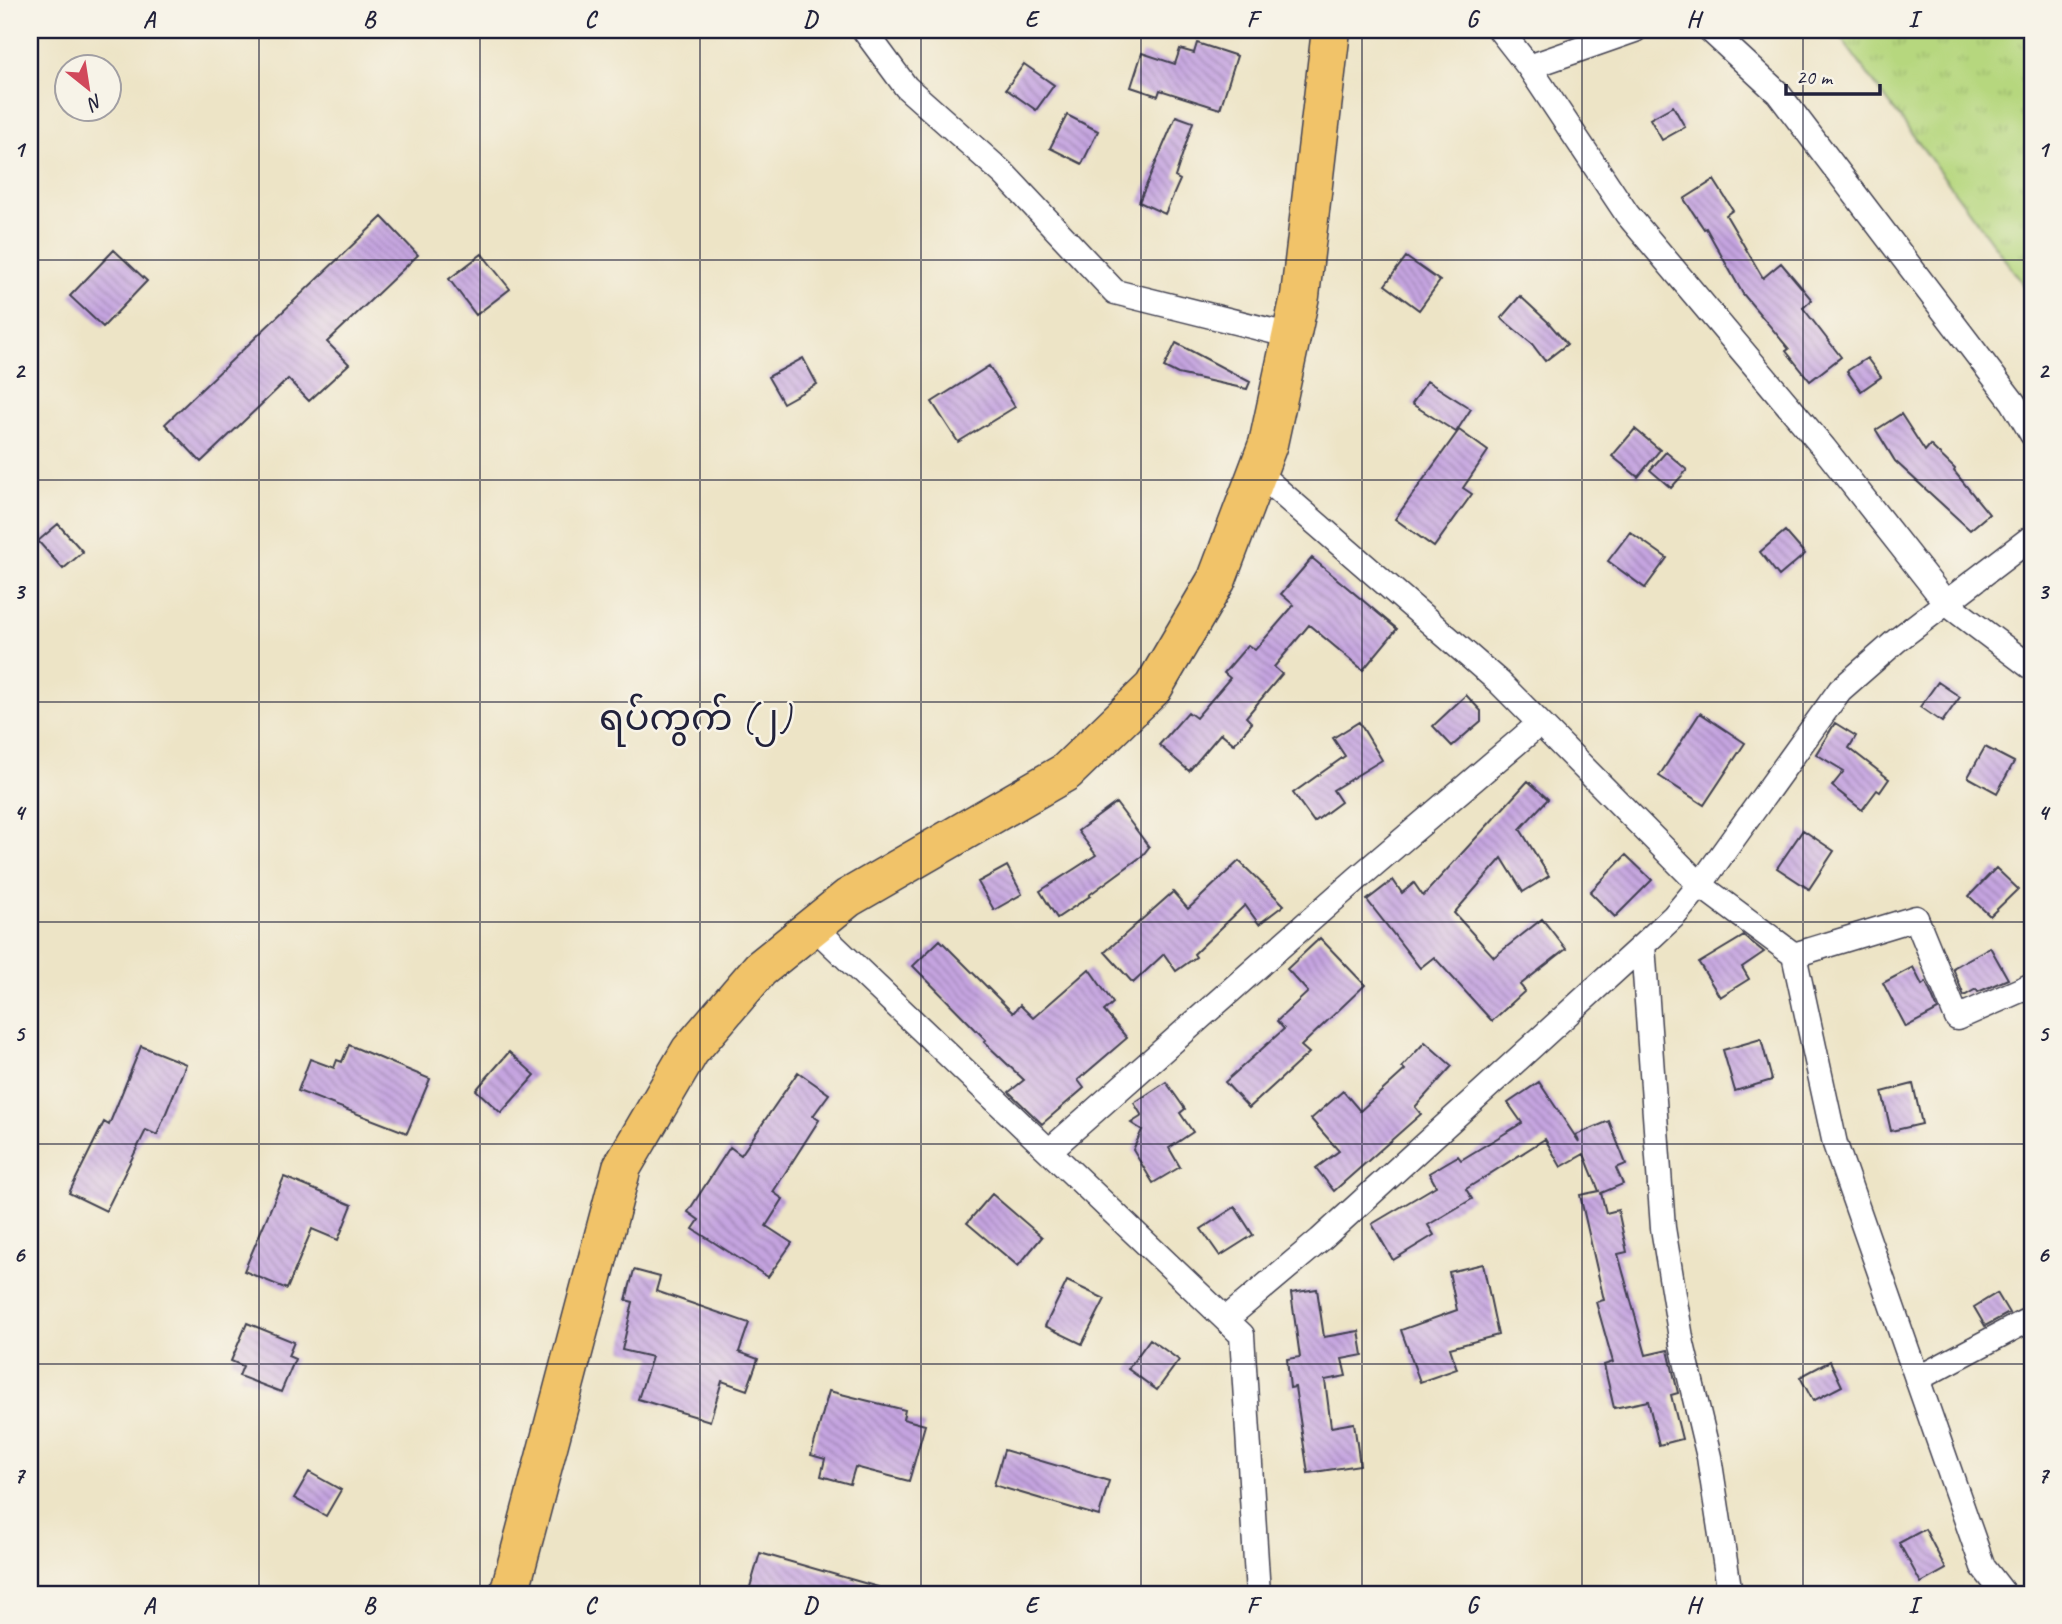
<svg xmlns="http://www.w3.org/2000/svg" width="2062" height="1624" font-family="Caveat,'Noto Sans Myanmar',sans-serif">
	<style>
		.grass { fill: url(#grass-tufts); stroke: #6c7c5c; stroke-width: 2 }
		.building { fill: url(#building-back-hatch) }
		.lines { fill: none; stroke-linecap: round; stroke-linejoin: round }
		.street-casing { stroke: #403f50; stroke-width: 27 }
		.highway-casing { stroke: #403f50; stroke-width: 41 }
		.street { stroke: #fff; stroke-width: 24 }
		.highway { stroke: #f1c369; stroke-width: 38 }
		.grid { fill: none; stroke: #22223b; stroke-width: 2; stroke-opacity: 0.55 }
		.labels { text-anchor: middle; dominant-baseline: central; stroke-width: 5; stroke-linejoin: round; paint-order: stroke }
		.quarter-label { font-size: 37px; fill: #22223b; stroke: #f7f3e8 }
		.neatline { fill: none; stroke: #22223b; stroke-width: 2.5 }
		.grid-label { font-size: 23px; text-anchor: middle; font-weight: bold; fill: #22223b }
	</style>
	<defs>
		<pattern id="grass-tufts" width="24" height="20" patternUnits="userSpaceOnUse" patternTransform="scale(1.75)"><rect width="24" height="20" fill="#b6d77e"/><path d="M3 7l-1-3M5 7V3M7 7l1-3M15 17l-1-3M17 17v-4M19 17l1-3" fill="none" stroke="#9cb86e"/></pattern>
		<pattern id="building-back-hatch" width="6" height="6" patternUnits="userSpaceOnUse" patternTransform="scale(1.75)"><rect width="6" height="6" fill="#c5a4e0"/><path d="M-1 5l2 2M0 0l6 6M5-1l2 2" fill="none" stroke="#a085b7"/></pattern>
	</defs>
	<rect width="100%" height="100%" fill="#f7f3e8"/>
	<filter id="ink" filterUnits="userSpaceOnUse"><feTurbulence type="fractalNoise" baseFrequency=".0143" numOctaves="2"/><feDisplacementMap in="SourceGraphic" scale="14" xChannelSelector="R" yChannelSelector="G"/><feConvolveMatrix kernelMatrix="1 2 1 2 8 2 1 2 1" color-interpolation-filters="sRGB"/></filter>
	<filter id="wash" filterUnits="userSpaceOnUse"><feTurbulence type="fractalNoise" baseFrequency=".00686" numOctaves="4" result="noise"/><feDisplacementMap in="SourceGraphic" scale="28" xChannelSelector="R" yChannelSelector="G"/><feGaussianBlur stdDeviation="1.57" result="paint"/><feColorMatrix in="noise" values="0 0 0 0 0 0 0 0 0 0 0 0 0 0 0 0 0 1.4 0 .05"/><feComposite in="paint" operator="in"/></filter>
	<g filter="url(#wash)">
		<rect width="100%" height="100%" fill="#ede4c6"/>
		<path class="grass" d="M 1835,30 L 2032,30 L 2032,296 Z"/>
		<g id="blocks">
			<path class="building" d="M 1197,43 L 1237,56 L 1220,109 L 1160,90 L 1158,96 L 1131,87 L 1142,53 L 1175,64 L 1180,49 L 1194,53 Z
				M 1024,64 L 1054,85 L 1036,110 L 1006,89 Z
				M 1673,106 L 1685,127 L 1662,140 L 1650,119 Z
				M 1067,115 L 1098,131 L 1082,164 L 1050,148 Z
				M 1176,116 L 1193,122 L 1175,177 L 1180,180 L 1165,214 L 1139,202 Z
				M 1714,180 L 1733,210 L 1726,215 L 1763,278 L 1781,263 L 1812,300 L 1803,308 L 1841,357 L 1810,381 L 1786,351 L 1789,349 L 1743,294 L 1706,228 L 1704,229 L 1684,199 Z
				M 382,217 L 418,255 L 327,342 L 349,364 L 309,401 L 288,379 L 201,462 L 165,424 Z
				M 114,250 L 147,281 L 103,327 L 70,296 Z
				M 482,254 L 510,289 L 476,315 L 449,279 Z
				M 1406,257 L 1440,281 L 1419,310 L 1385,285 Z
				M 1520,296 L 1548,322 L 1567,344 L 1545,361 L 1532,344 L 1501,318 Z
				M 1176,343 L 1250,382 L 1247,389 L 1178,374 L 1164,367 Z
				M 803,358 L 817,384 L 783,403 L 768,377 Z
				M 1867,358 L 1881,377 L 1861,391 L 1847,371 Z
				M 989,366 L 1015,407 L 958,442 L 932,402 Z
				M 1427,381 L 1471,409 L 1456,432 L 1412,404 Z
				M 1901,414 L 1925,451 L 1930,445 L 1955,469 L 1954,471 L 1989,514 L 1970,530 L 1895,461 L 1876,430 Z
				M 1635,429 L 1660,450 L 1638,477 L 1612,456 Z
				M 1459,430 L 1488,451 L 1463,488 L 1472,494 L 1434,547 L 1395,519 Z
				M 1666,452 L 1687,470 L 1671,488 L 1650,470 Z
				M 58,524 L 83,552 L 63,569 L 38,541 Z
				M 1785,531 L 1805,554 L 1779,576 L 1760,552 Z
				M 1630,532 L 1667,558 L 1645,588 L 1608,561 Z
				M 1312,558 L 1397,629 L 1363,670 L 1309,625 L 1274,667 L 1282,674 L 1246,717 L 1252,723 L 1234,744 L 1221,733 L 1189,771 L 1159,745 L 1188,712 L 1196,718 L 1230,678 L 1224,673 L 1248,645 L 1255,650 L 1294,605 L 1281,594 Z
				M 1938,682 L 1960,697 L 1942,722 L 1920,707 Z
				M 1466,695 L 1481,711 L 1481,721 L 1452,746 L 1433,726 Z
				M 1700,713 L 1745,743 L 1704,805 L 1659,776 Z
				M 1359,722 L 1382,760 L 1333,790 L 1341,802 L 1314,822 L 1293,793 L 1345,756 L 1333,738 Z
				M 1835,723 L 1856,736 L 1849,748 L 1889,779 L 1880,792 L 1877,790 L 1862,810 L 1832,786 L 1844,771 L 1816,754 Z
				M 1985,747 L 2014,762 L 1997,793 L 1968,777 Z
				M 1528,781 L 1548,799 L 1520,829 L 1549,876 L 1523,892 L 1502,858 L 1454,913 L 1494,957 L 1542,919 L 1566,949 L 1520,985 L 1525,991 L 1492,1021 L 1434,957 L 1420,968 L 1367,900 L 1393,880 L 1402,893 L 1414,883 L 1423,896 Z
				M 1116,803 L 1149,847 L 1142,856 L 1089,895 L 1090,896 L 1057,918 L 1040,891 L 1096,855 L 1078,831 Z
				M 1803,830 L 1834,851 L 1809,889 L 1777,868 Z
				M 1626,855 L 1652,880 L 1615,917 L 1590,892 Z
				M 1239,861 L 1284,905 L 1259,924 L 1245,905 L 1194,954 L 1196,957 L 1176,971 L 1164,954 L 1133,983 L 1105,952 L 1173,892 L 1188,909 Z
				M 1007,866 L 1022,894 L 994,910 L 978,882 Z
				M 1996,868 L 2018,889 L 1990,916 L 1969,896 Z
				M 1744,936 L 1764,952 L 1742,967 L 1749,979 L 1720,997 L 1699,963 Z
				M 1320,938 L 1365,985 L 1301,1046 L 1309,1053 L 1249,1108 L 1225,1082 L 1284,1029 L 1277,1021 L 1308,992 L 1287,969 Z
				M 940,940 L 1013,1013 L 1020,1005 L 1033,1018 L 1089,969 L 1113,1003 L 1104,1011 L 1127,1038 L 1078,1080 L 1084,1088 L 1042,1124 L 1009,1092 L 1024,1080 L 984,1042 L 986,1040 L 913,966 Z
				M 1990,947 L 2008,979 L 1978,992 L 1976,989 L 1964,996 L 1953,968 Z
				M 1913,967 L 1922,985 L 1926,982 L 1938,1010 L 1906,1027 L 1883,983 Z
				M 1761,1039 L 1772,1080 L 1735,1091 L 1723,1050 Z
				M 1425,1042 L 1452,1066 L 1415,1107 L 1421,1114 L 1334,1191 L 1316,1168 L 1339,1151 L 1311,1119 L 1343,1091 L 1360,1111 L 1405,1070 L 1402,1067 Z
				M 349,1045 L 430,1079 L 407,1133 L 298,1091 L 310,1059 L 334,1068 L 337,1060 L 342,1062 Z
				M 141,1046 L 186,1064 L 157,1135 L 146,1130 L 106,1211 L 69,1193 L 104,1122 L 109,1125 Z
				M 509,1052 L 535,1075 L 501,1113 L 476,1090 Z
				M 798,1072 L 829,1094 L 813,1116 L 819,1120 L 773,1192 L 783,1199 L 766,1226 L 792,1243 L 768,1277 L 693,1229 L 699,1220 L 688,1212 L 730,1147 L 741,1155 Z
				M 1166,1082 L 1185,1109 L 1180,1113 L 1193,1132 L 1169,1148 L 1180,1167 L 1153,1183 L 1133,1150 L 1142,1130 L 1131,1123 L 1142,1116 L 1134,1103 Z
				M 1539,1082 L 1579,1142 L 1576,1135 L 1609,1121 L 1626,1164 L 1616,1168 L 1623,1184 L 1601,1193 L 1606,1213 L 1618,1210 L 1627,1252 L 1618,1254 L 1646,1355 L 1668,1350 L 1678,1393 L 1671,1395 L 1682,1439 L 1659,1445 L 1648,1401 L 1614,1408 L 1604,1365 L 1613,1362 L 1596,1302 L 1604,1300 L 1580,1195 L 1599,1191 L 1584,1154 L 1561,1167 L 1545,1139 L 1466,1189 L 1472,1199 L 1428,1225 L 1434,1235 L 1393,1260 L 1372,1224 L 1436,1186 L 1429,1173 L 1458,1156 L 1461,1160 L 1522,1123 L 1508,1103 Z
				M 1913,1084 L 1922,1124 L 1891,1131 L 1882,1092 Z
				M 284,1177 L 352,1205 L 338,1240 L 312,1229 L 287,1289 L 244,1271 Z
				M 992,1194 L 1042,1237 L 1018,1266 L 967,1223 Z
				M 1235,1207 L 1253,1235 L 1220,1256 L 1201,1229 Z
				M 1483,1264 L 1498,1335 L 1450,1348 L 1457,1369 L 1420,1382 L 1401,1330 L 1457,1310 L 1449,1272 Z
				M 634,1270 L 660,1277 L 656,1291 L 749,1323 L 739,1352 L 758,1359 L 747,1390 L 722,1381 L 710,1421 L 638,1399 L 652,1357 L 622,1350 L 633,1302 L 626,1300 Z
				M 1067,1281 L 1105,1299 L 1082,1344 L 1045,1326 Z
				M 1317,1289 L 1324,1337 L 1359,1331 L 1363,1355 L 1342,1359 L 1346,1376 L 1325,1380 L 1331,1427 L 1354,1423 L 1360,1465 L 1308,1473 L 1295,1387 L 1290,1388 L 1287,1359 L 1300,1357 L 1291,1293 Z
				M 1997,1293 L 2009,1313 L 1985,1326 L 1974,1307 Z
				M 247,1323 L 294,1342 L 288,1356 L 295,1359 L 281,1392 L 239,1376 L 243,1366 L 231,1361 Z
				M 1150,1339 L 1179,1360 L 1157,1390 L 1128,1369 Z
				M 1830,1361 L 1842,1386 L 1813,1401 L 1800,1377 Z
				M 829,1391 L 905,1410 L 903,1419 L 925,1425 L 909,1481 L 855,1467 L 850,1484 L 821,1476 L 825,1459 L 811,1455 Z
				M 1004,1450 L 1109,1481 L 1099,1516 L 994,1485 Z
				M 309,1472 L 341,1490 L 326,1516 L 294,1498 Z
				M 1925,1529 L 1946,1569 L 1921,1583 L 1899,1543 Z
				M 760,1553 L 878,1587 L 877,1594 L 748,1594 Z"/>
		</g>
	</g>
	<g filter="url(#ink)">
		<use href="#blocks" fill-opacity="0" stroke="#403f50" stroke-width="2"/>
		<g class="lines">
			<g class="street-casing">
				<path id="street" d="M 864,30 L 906,87 L 1005,175 L 1115,292 L 1292,336
					M 1500,30 L 1529,67 L 1635,30
					M 1710,30 L 1778,93 L 2013,402 L 2032,434
					M 1529,67 L 1627,214 L 1824,448 L 1946,603 L 2032,668
					M 1257,472 L 1499,682 L 1700,885 L 1840,690 L 1896,641 L 2032,537
					M 813,926 L 1242,1335 L 1258,1594
					M 1643,945 L 1663,1228 L 1682,1344 L 1709,1457 L 1730,1594
					M 1794,955 L 1916,918 L 1957,1018 L 2032,985
					M 1049,1151 L 1358,878 L 1539,724
					M 1226,1319 L 1320,1240 L 1643,945 L 1674,916 L 1700,885 L 1794,955 L 1835,1144 L 1983,1567 L 2004,1594
					M 1917,1379 L 2032,1318"/>
			</g>
			<g class="highway-casing">
				<path id="highway" d="M 509,1594 L 622,1167 L 690,1051 L 760,969 L 848,898 L 1066,772 L 1153,688 L 1217,579 L 1268,444 L 1300,296 L 1331,30"/>
			</g>
			<use href="#street" class="street"/>
			<use href="#highway" class="highway"/>
		</g>
	</g>
	<path class="grid" d="M 259,30 L 259,1594M 480,30 L 480,1594M 700,30 L 700,1594M 921,30 L 921,1594M 1141,30 L 1141,1594M 1362,30 L 1362,1594M 1582,30 L 1582,1594M 1803,30 L 1803,1594M 30,260 L 2032,260M 30,480 L 2032,480M 30,702 L 2032,702M 30,922 L 2032,922M 30,1144 L 2032,1144M 30,1364 L 2032,1364"/>
	<g class="labels">
		<g class="quarter-label">
			<text x="695" y="717">ရပ်ကွက် (၂)</text>
		</g>
	</g>
	<rect width="2062" height="1624" fill="none" stroke="#f7f3e8" stroke-width="77"/>
	<g transform="translate(88 88) rotate(150)"><circle r="33" fill="#f7f3e8" stroke="#a29fa3" stroke-width="2"/>
	<path d="M0-5L12 26L0 18L-12 26Z" fill="#d1495b"/>
	<text y="-10" font-size="19" font-weight="bold" text-anchor="middle" fill="#22223b">N</text>
	</g>
	<path d="M1786 84v10h94v-10" fill="none" stroke="#22223b" stroke-width="3.5"/>
	<text x="1796" y="84" font-size="21" fill="#22223b" stroke="#f7f3e8" stroke-width="5" paint-order="stroke">20 m</text>
	<rect x="38" y="38" width="1986" height="1548" class="neatline"/>
	<g class="grid-label">
		<text x="149" y="27">A</text>
		<text x="369" y="27">B</text>
		<text x="590" y="27">C</text>
		<text x="810" y="27">D</text>
		<text x="1031" y="27">E</text>
		<text x="1252" y="27">F</text>
		<text x="1472" y="27">G</text>
		<text x="1693" y="27">H</text>
		<text x="1913" y="27">I</text>
		<text x="19" y="157">1</text>
		<text x="2043" y="157">1</text>
		<text x="19" y="378">2</text>
		<text x="2043" y="378">2</text>
		<text x="19" y="599">3</text>
		<text x="2043" y="599">3</text>
		<text x="19" y="820">4</text>
		<text x="2043" y="820">4</text>
		<text x="19" y="1041">5</text>
		<text x="2043" y="1041">5</text>
		<text x="19" y="1262">6</text>
		<text x="2043" y="1262">6</text>
		<text x="19" y="1483">7</text>
		<text x="2043" y="1483">7</text>
		<text x="149" y="1613">A</text>
		<text x="369" y="1613">B</text>
		<text x="590" y="1613">C</text>
		<text x="810" y="1613">D</text>
		<text x="1031" y="1613">E</text>
		<text x="1252" y="1613">F</text>
		<text x="1472" y="1613">G</text>
		<text x="1693" y="1613">H</text>
		<text x="1913" y="1613">I</text>
	</g>
</svg>
